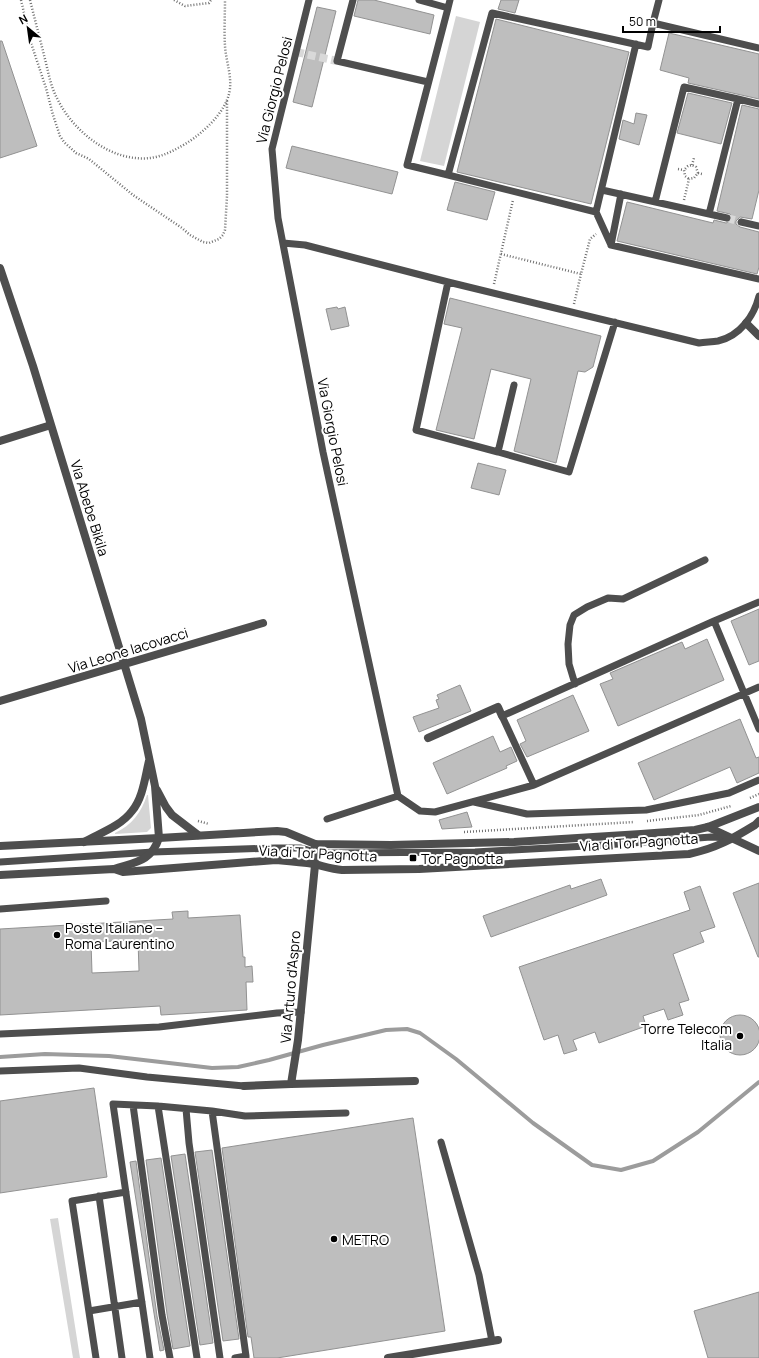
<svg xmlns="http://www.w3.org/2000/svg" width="759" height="1358" font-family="Manrope,sans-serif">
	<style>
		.green { fill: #d5d5d5 }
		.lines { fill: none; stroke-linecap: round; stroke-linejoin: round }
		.stream { stroke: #9c9c9c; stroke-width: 4 }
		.building { fill: #bebebe; stroke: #929292; fill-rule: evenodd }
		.minor-tunnel { stroke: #d9d9d9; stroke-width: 8; stroke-dasharray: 8 4; stroke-linecap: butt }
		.path { stroke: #707070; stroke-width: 2.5; stroke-dasharray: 1 2; stroke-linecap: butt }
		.service { stroke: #4e4e4e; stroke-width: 7 }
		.minor { stroke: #4e4e4e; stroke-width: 8 }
		.tertiary { stroke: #4e4e4e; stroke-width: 8 }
		.poi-dot { fill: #000; stroke: #fff; stroke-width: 1.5 }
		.labels { text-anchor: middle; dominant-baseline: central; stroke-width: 4; stroke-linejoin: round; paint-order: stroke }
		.street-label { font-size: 14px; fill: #000; stroke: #fff }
		.poi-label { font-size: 14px; fill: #000; stroke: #fff; text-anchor: start }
	</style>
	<rect width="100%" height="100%" fill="#fff"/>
	<path class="green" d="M 456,16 L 480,22 L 444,166 L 420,161 Z
		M 148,795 L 151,828 L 147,832 L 115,834 L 115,833 C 132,825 141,813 147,795 Z
		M 58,1218 L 80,1358 L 73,1358 L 50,1219 Z"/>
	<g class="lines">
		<path class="stream" d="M 0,1057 L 45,1054 L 109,1056 L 212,1068 L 238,1067 L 269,1060 L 323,1045 L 386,1030 L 407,1029 L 420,1033 L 456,1059 L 533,1123 L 592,1165 L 621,1170 L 653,1161 L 698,1132 L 759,1082"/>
	</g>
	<path class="building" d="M 358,0 L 374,0 L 434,15 L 430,34 L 354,16 Z
		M 501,0 L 519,0 L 515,13 L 498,9 Z
		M 317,7 L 336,11 L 312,107 L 293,102 Z
		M 496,19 L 629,52 L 591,204 L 457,172 Z
		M 669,33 L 759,54 L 759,99 L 688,83 L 689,78 L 660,70 Z
		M 0,41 L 2,41 L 37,146 L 0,158 Z
		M 688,93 L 732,103 L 721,144 L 677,133 Z
		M 742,105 L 759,109 L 759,190 L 752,219 L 740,217 L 736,221 L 736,224 L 740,227 L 759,232 L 759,267 L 757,274 L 617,241 L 627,202 L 713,223 L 714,220 L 726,223 L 731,221 L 732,217 L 730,214 L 717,211 Z
		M 636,113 L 647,115 L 639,145 L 619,139 L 623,120 L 634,124 Z
		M 292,146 L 398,172 L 392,194 L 286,168 Z
		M 455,182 L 495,192 L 487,220 L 447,210 Z
		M 450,298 L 601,336 L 593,367 L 585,372 L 578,371 L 556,463 L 514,451 L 531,379 L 491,369 L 474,439 L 436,430 L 462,328 L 444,324 Z
		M 337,307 L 338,309 L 345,307 L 349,326 L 331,330 L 326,309 Z
		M 478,463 L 506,470 L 499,495 L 471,488 Z
		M 759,609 L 759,661 L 749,665 L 731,621 Z
		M 707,639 L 724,680 L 618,726 L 600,684 L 613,679 L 610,673 L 682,642 L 685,649 Z
		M 460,685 L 471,711 L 419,732 L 413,717 L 439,708 L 436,700 L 439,699 L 437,695 Z
		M 573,695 L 589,731 L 527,757 L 520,744 L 526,741 L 517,720 Z
		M 740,719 L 756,758 L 759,757 L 759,773 L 737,783 L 730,767 L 654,800 L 638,763 Z
		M 493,736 L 500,752 L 511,747 L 517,761 L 506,766 L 507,768 L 447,794 L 433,763 Z
		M 467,812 L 472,827 L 442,829 L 439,820 Z
		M 601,879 L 607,895 L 491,937 L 483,916 L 570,885 L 571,889 Z
		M 759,883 L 759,957 L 758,957 L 733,893 Z
		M 700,886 L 715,927 L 700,932 L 704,942 L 673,954 L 689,1000 L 679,1003 L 683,1015 L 668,1020 L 664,1009 L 643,1016 L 646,1026 L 599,1043 L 595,1032 L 573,1040 L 577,1050 L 564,1054 L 558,1035 L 544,1040 L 519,967 L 690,910 L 684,892 Z
		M 188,911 L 188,918 L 240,915 L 243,957 L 245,957 L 245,967 L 252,966 L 253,982 L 246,982 L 247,1010 L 161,1015 L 160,1006 L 0,1015 L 0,929 L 173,919 L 172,912 ZM 138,940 L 139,971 L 92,973 L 91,942 Z
		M720 1035a20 20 0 1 1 40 0a20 20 0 1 1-40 0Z
		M 94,1088 L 107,1177 L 0,1193 L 0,1101 Z
		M 413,1118 L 445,1331 L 277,1358 L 254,1358 L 251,1337 L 248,1337 L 222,1148 Z
		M 212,1150 L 239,1339 L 223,1341 L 195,1152 Z
		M 185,1154 L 213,1343 L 200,1345 L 171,1156 Z
		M 161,1158 L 190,1346 L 173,1349 L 167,1314 L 146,1160 Z
		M 136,1161 L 157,1316 L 164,1350 L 160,1351 L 130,1162 Z
		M 759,1292 L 759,1358 L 708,1358 L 694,1311 Z"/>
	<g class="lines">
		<path class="minor-tunnel" d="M 296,52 L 337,61
			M 727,218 L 741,222"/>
		<path class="path" d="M 21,0 L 31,43 L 46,88 L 53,115 L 60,136 L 64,142 L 76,153 L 89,159 L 133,195 L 182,228 L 190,235 L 203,242 L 209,243 L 219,239 L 223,235 L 225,230 L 227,196 L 227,101
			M 30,0 C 35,20 40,39 45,59 C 48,71 50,83 55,94 C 71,131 114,166 156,157 C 164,155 171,152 178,148 C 198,138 224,115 229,94 C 233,78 226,62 225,46 C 224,31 225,15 225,0
			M 174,0 L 185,6 L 209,3 L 211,0
			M 692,165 L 694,158
			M 678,169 L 684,170
			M 698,173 L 702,174
			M 684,200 L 689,179 L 694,178 L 698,173 L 696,167 L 692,165 L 688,166 L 684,170 L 685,176 L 689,179
			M 501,254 L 581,274 L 590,239 L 596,234
			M 494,284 L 513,200
			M 574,304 L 581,274
			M 750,798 L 759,794
			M 198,821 L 209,824
			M 647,821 L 699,815 L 731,806
			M 464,832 L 634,822"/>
		<path class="service" d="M 309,0 L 272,149 L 278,218 L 323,452 L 398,796 L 327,819
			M 353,0 L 337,61 L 428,82
			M 419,0 L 448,8 L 450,0
			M 659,0 L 653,23 L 759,48
			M 448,8 L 407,165 L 448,175 L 492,13 L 648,47 L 653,23
			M 448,175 L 596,212 L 636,44
			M 602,190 L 727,218
			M 655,202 L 684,87 L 738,99
			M 596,212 L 611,245 L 759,279
			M 709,214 L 738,99 L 759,104
			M 741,222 L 759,226
			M 283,243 L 305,245 L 448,282 L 699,343 C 705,342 712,342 718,341 C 740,336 754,316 759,296
			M 611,245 L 621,194
			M 448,282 L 416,430 L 498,452 L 514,385
			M 498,452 L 569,472 L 615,322
			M 759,602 L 714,621 L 759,729
			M 575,684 L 569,664 L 568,644 L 570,625 L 574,615 L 587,607 L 608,598 L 623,599 L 705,560
			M 534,785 L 502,716 L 714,621
			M 398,796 L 420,811 L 435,812 L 534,785 L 759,687
			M 474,802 L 527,814 L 646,810 L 729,793 L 759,780
			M 0,862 L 153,852 L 275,848 L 301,848 L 315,852 L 330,853 L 475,852 L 605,845 L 711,837 L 729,838
			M 0,909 L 106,901
			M 0,1034 L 159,1027 L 277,1013 L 301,1012
			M 0,1071 L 79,1068 L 147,1077 L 244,1086
			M 133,1105 L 162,1315 L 170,1358
			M 158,1106 L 197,1358
			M 186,1109 L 189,1143 L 220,1358
			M 212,1111 L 246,1356
			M 441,1142 L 479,1275 L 492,1341
			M 99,1196 L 122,1358
			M 89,1311 L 142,1302
			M 96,1358 L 72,1201 L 126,1192
			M 150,1358 L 113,1104 L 158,1106 L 212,1111 L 245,1116 L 346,1113
			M 235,1358 L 246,1356 L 246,1358"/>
		<path class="minor" d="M 0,268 L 33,366 L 141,719 L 155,786 L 159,838 C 151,862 135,862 114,869
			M 746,323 L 759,336
			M 0,441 L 51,425
			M 0,701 L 263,623
			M 428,738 L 498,707 L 502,716
			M 157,790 L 166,807 L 172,815 L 198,835
			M 708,827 L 759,851
			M 84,842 C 100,833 121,826 132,811 C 143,798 145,777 149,761
			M 291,1084 L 415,1081
			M 244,1086 L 291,1084 L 298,1040 L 315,865 L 315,844
			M 388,1358 L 498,1340"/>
		<path class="tertiary" d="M 0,846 L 159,838 L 277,831 L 286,832 L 315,844 L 391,845 L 514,842 L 641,834 L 695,830 L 708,827 L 759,807
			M 0,875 L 114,869 L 123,872 L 276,860 C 288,861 301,862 314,864 C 323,866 332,869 342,870 L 419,869 L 689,854 C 717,848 732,839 755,825 L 759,821"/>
	</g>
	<g class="poi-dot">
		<rect x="409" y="854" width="8" height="8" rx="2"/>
		<circle cx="57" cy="935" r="4"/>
		<circle cx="740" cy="1036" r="4"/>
		<circle cx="334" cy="1239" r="4"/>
	</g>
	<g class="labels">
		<g class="street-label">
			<text transform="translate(274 90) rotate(-76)">Via Giorgio Pelosi</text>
			<text transform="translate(333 432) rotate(79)">Via Giorgio Pelosi</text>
			<text transform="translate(90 508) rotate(73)">Via Abebe Bikila</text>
			<text transform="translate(128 650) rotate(-17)">Via Leone Iacovacci</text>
			<text transform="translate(639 842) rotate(-4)">Via di Tor Pagnotta</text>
			<text transform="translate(318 853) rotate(3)">Via di Tor Pagnotta</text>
			<text transform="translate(290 987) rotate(-85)">Via Arturo d'Aspro</text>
		</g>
		<g class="poi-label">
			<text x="421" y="858">Tor Pagnotta</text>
			<text x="65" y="927">Poste Italiane –<tspan x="65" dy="16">Roma Laurentino</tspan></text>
			<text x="732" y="1028" text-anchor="end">Torre Telecom<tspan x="732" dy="16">Italia</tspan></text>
			<text x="342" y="1239">METRO</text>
		</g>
	</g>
	<g transform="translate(28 28) rotate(331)" stroke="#ffffff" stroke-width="3" paint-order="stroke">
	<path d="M0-3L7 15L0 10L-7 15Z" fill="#000000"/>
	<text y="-6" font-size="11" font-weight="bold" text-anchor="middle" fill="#000000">N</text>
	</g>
	<path d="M623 26v6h97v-6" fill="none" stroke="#000000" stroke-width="2"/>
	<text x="629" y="26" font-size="12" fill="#000000" stroke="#ffffff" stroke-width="3" paint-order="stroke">50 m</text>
</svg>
